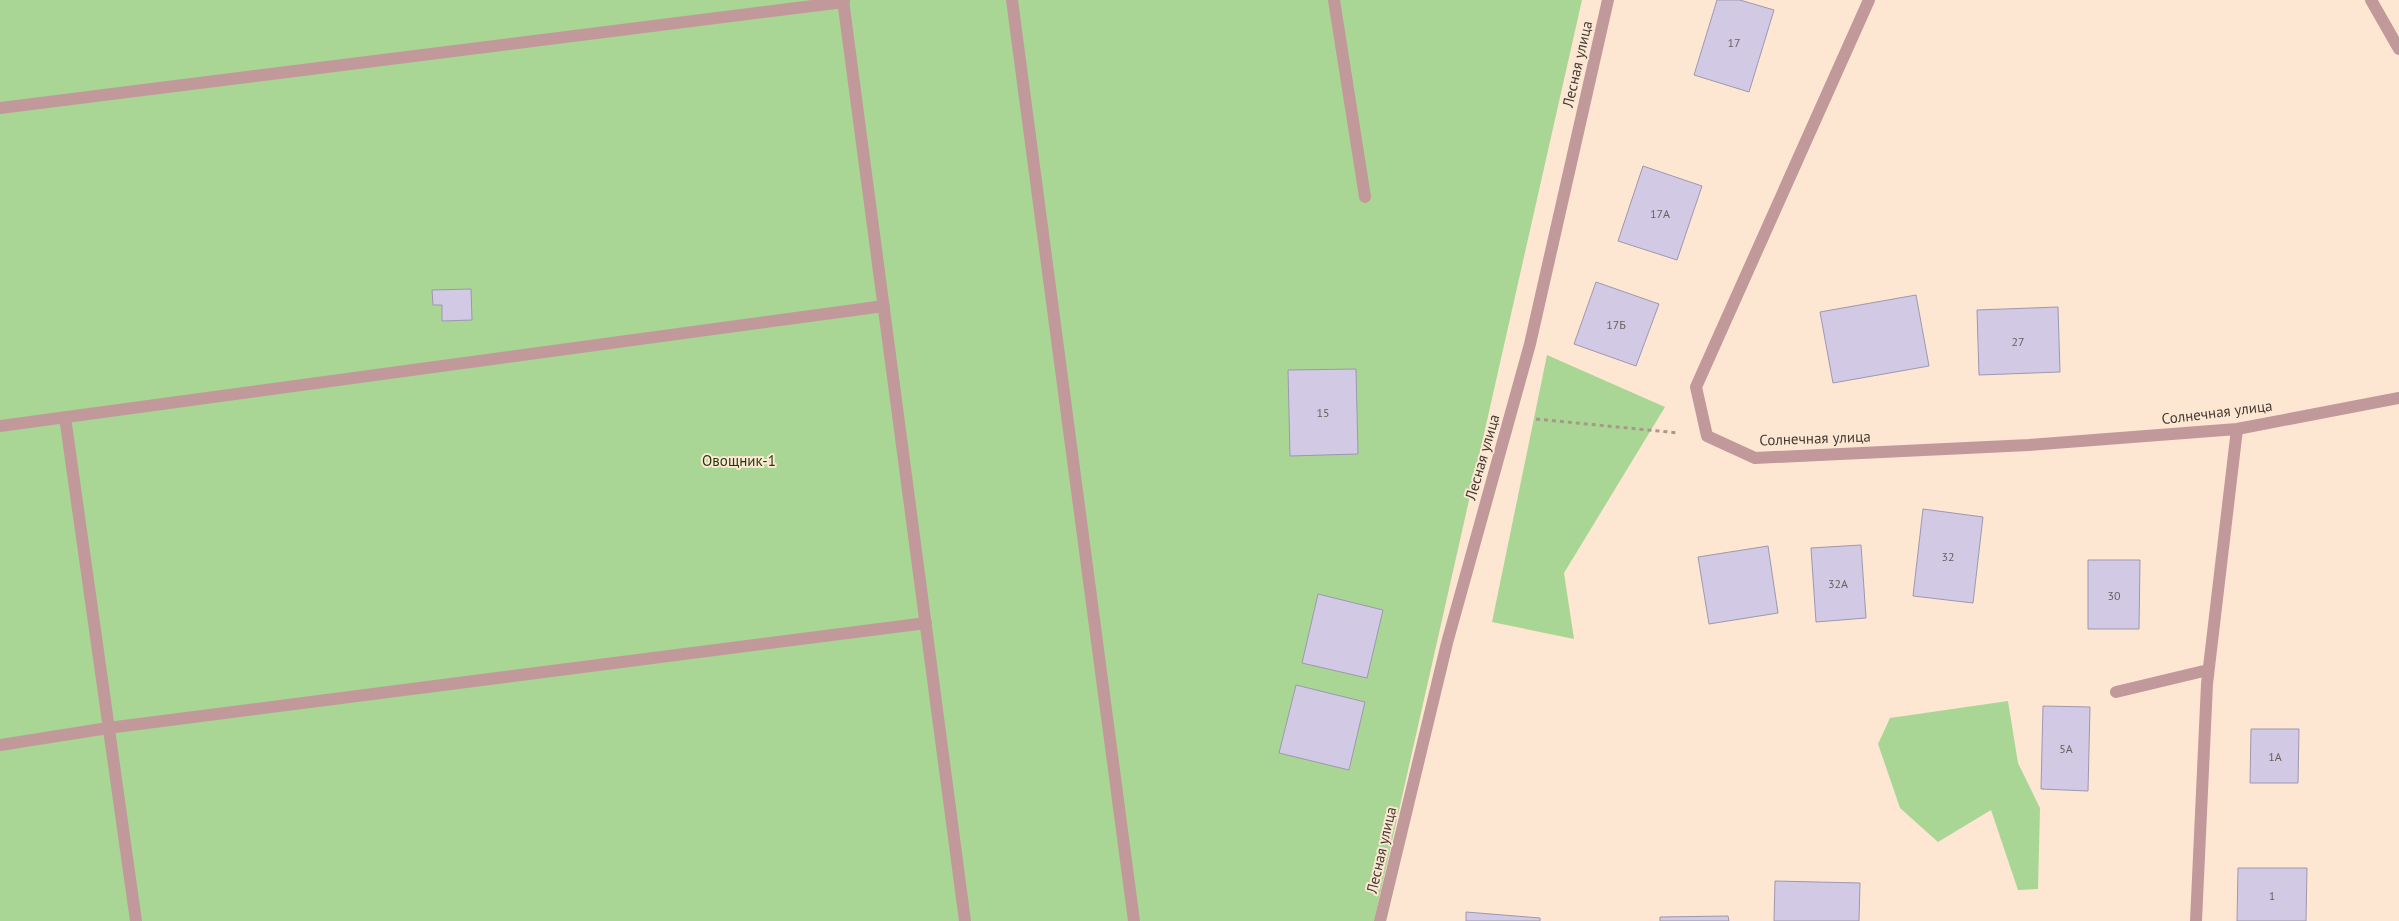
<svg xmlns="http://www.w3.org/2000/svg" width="2399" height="921" font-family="'PT Sans',sans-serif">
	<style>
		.green { fill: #aad695 }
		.building { fill: #d2cae4; stroke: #9e97af }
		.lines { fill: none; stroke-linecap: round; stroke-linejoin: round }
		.path { stroke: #a8988a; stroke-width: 3; stroke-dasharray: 4 4; stroke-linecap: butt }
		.minor { stroke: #c2999a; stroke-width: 12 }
		.labels { text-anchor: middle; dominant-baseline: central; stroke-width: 4; stroke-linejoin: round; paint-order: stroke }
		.number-label { font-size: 12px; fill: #675f5f }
		.street-label { font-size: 15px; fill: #433b33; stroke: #fde7d3 }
		.park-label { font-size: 15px; fill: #1d3b09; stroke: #fde7d3 }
	</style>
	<rect width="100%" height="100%" fill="#fde7d3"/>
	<path class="green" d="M 0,0 L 1582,0 L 1374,921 L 0,921 Z
		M 1547,355 L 1665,407 L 1564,573 L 1574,639 L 1492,622 Z
		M 2008,701 L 2018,763 L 2040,808 L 2038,889 L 2018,890 L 1991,810 L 1938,842 L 1900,808 L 1878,744 L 1890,718 Z"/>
	<path class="building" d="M 1717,0 L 1740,0 L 1774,10 L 1749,92 L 1694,75 Z
		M 1643,166 L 1702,186 L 1677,260 L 1618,241 Z
		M 1596,282 L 1659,304 L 1636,366 L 1574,344 Z
		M 471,289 L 472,320 L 442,321 L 442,305 L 433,305 L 432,290 Z
		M 1916,295 L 1929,366 L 1833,383 L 1820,312 Z
		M 2058,307 L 2060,372 L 1979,375 L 1977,310 Z
		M 1356,369 L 1358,454 L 1290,456 L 1288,370 Z
		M 1923,509 L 1983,517 L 1973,603 L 1913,596 Z
		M 1861,545 L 1866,618 L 1816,622 L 1811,548 Z
		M 1768,546 L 1778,613 L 1709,624 L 1698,557 Z
		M 2088,560 L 2140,560 L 2139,629 L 2088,629 Z
		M 1318,594 L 1383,610 L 1367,678 L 1302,663 Z
		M 1296,685 L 1365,702 L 1349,770 L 1279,753 Z
		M 2043,706 L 2090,707 L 2088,791 L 2041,789 Z
		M 2251,729 L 2299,729 L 2298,783 L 2250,783 Z
		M 2238,868 L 2307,868 L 2306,921 L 2237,921 Z
		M 1775,881 L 1860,883 L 1859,921 L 1774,921 Z
		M 1466,912 L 1540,918 L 1540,921 L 1466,921 Z
		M 1728,916 L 1729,921 L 1660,921 L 1660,917 Z"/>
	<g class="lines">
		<path class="path" d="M 1536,419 L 1679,433"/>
		<path class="minor" d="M 843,0 L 965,921
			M 1012,0 L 1134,921
			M 1334,0 L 1365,197
			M 1869,0 L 1696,387 L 1707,436 L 1755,458 L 2029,445 L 2237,429 L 2399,398
			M 2371,0 L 2399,49
			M 0,108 L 844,2
			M 65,417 L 136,921
			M 0,426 L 884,306
			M 2116,692 L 2208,670
			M 0,745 L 108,728 L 926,623
			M 1380,921 L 1447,643 L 1530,344 L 1608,0
			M 2196,921 L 2207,684 L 2237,429"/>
	</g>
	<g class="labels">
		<g class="number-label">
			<text x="1734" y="42">17</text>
			<text x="1660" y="213">17А</text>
			<text x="1616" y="324">17Б</text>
			<text x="2018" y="341">27</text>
			<text x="1323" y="412">15</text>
			<text x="1948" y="556">32</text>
			<text x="1838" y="583">32А</text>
			<text x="2114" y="595">30</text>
			<text x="2066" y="748">5А</text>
			<text x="2275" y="756">1А</text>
			<text x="2272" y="895">1</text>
		</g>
		<g class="street-label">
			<text transform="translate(1577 64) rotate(-77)">Лесная улица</text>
			<text transform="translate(2217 412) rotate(-7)">Солнечная улица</text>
			<text transform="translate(1815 438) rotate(-2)">Солнечная улица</text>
			<text transform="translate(1482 457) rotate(-74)">Лесная улица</text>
			<text transform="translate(1381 850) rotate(-77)">Лесная улица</text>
		</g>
		<g class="park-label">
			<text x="739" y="460">Овощник-1</text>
		</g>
	</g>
</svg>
